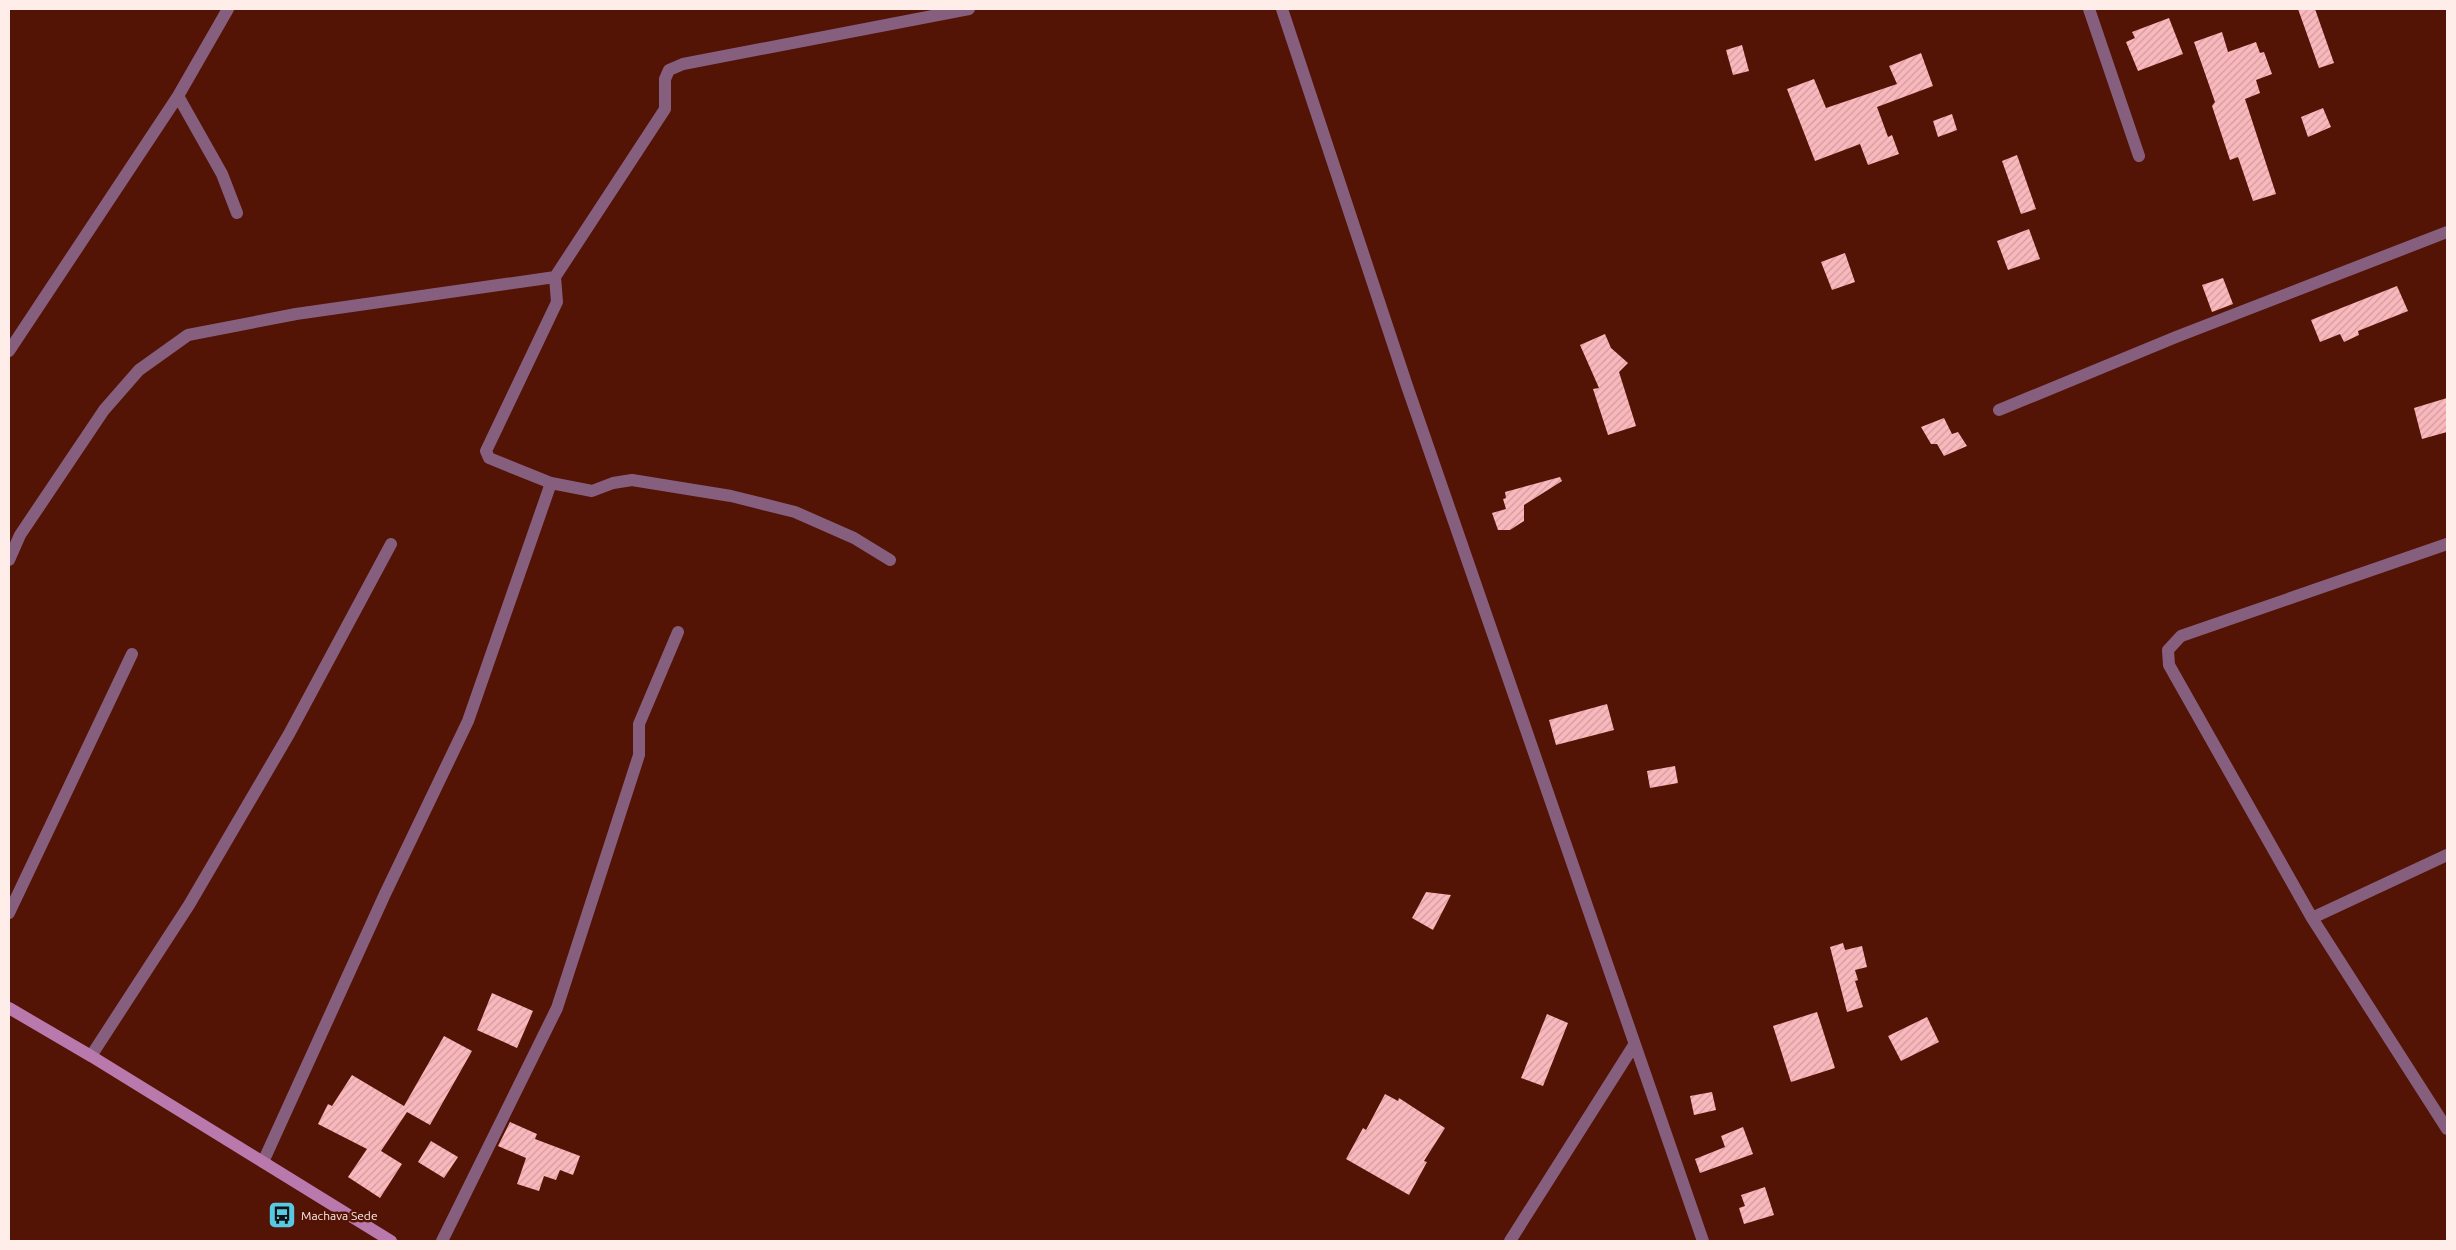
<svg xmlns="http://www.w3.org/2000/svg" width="2456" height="1250" font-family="Ubuntu,sans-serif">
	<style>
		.building { fill: url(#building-hatch) }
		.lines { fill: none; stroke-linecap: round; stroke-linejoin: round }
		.street { stroke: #875f7e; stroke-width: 12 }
		.secondary { stroke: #b979ac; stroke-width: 12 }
		.labels { text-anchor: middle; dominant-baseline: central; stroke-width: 5; stroke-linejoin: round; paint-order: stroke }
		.poi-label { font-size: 12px; fill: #feede9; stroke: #531305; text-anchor: start }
	</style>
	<defs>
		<pattern id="building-hatch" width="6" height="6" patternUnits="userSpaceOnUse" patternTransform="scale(1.25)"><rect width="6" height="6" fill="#fab8bd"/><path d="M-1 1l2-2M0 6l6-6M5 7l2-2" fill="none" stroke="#ce9c9f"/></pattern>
	</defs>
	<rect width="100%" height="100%" fill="#531305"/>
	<path class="building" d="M 2298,9 L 2315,9 L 2334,63 L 2319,68 Z
		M 2169,18 L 2183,54 L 2138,71 L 2126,42 L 2135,38 L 2132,32 Z
		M 2222,32 L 2228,52 L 2256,42 L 2260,53 L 2264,52 L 2272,74 L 2256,80 L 2260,93 L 2245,99 L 2276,194 L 2253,201 L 2238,157 L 2230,160 L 2212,106 L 2215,102 L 2194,42 Z
		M 1742,45 L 1749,71 L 1733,75 L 1726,50 Z
		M 1921,53 L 1933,86 L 1877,107 L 1888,137 L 1892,135 L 1899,154 L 1868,165 L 1860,144 L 1815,161 L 1787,89 L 1814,79 L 1826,108 L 1897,84 L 1889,66 Z
		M 2323,108 L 2331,127 L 2308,137 L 2301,117 Z
		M 1952,114 L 1957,130 L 1938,137 L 1933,121 Z
		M 2017,155 L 2036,209 L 2021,214 L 2002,161 Z
		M 2029,229 L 2040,259 L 2008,270 L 1997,241 Z
		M 1845,253 L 1855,282 L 1832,290 L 1821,262 Z
		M 2223,278 L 2233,304 L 2212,312 L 2202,285 Z
		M 2397,286 L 2408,311 L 2358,331 L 2359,335 L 2344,342 L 2340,334 L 2320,342 L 2311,320 Z
		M 1605,334 L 1611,348 L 1628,363 L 1619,372 L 1636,426 L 1608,435 L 1593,389 L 1599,388 L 1580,345 Z
		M 2447,398 L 2447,432 L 2422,439 L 2414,408 Z
		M 1944,418 L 1952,434 L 1958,432 L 1967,446 L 1944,456 L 1937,444 L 1931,444 L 1921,427 Z
		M 1560,477 L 1562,481 L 1524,505 L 1524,521 L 1510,530 L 1498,530 L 1492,513 L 1506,509 L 1503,499 L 1506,498 L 1505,492 Z
		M 1607,704 L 1614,730 L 1556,745 L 1549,720 Z
		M 1675,766 L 1678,783 L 1650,788 L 1647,771 Z
		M 1426,892 L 1451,895 L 1433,930 L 1412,918 Z
		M 1843,943 L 1845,950 L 1862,946 L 1867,967 L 1855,970 L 1858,980 L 1855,981 L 1863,1007 L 1847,1012 L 1830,947 Z
		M 492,993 L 533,1011 L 517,1048 L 477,1030 Z
		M 1817,1012 L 1835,1068 L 1791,1082 L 1773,1026 Z
		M 1547,1014 L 1568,1023 L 1543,1086 L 1521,1078 Z
		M 1927,1017 L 1939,1042 L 1901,1061 L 1888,1036 Z
		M 444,1036 L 472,1051 L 430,1125 L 407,1112 L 381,1151 L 402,1164 L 380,1198 L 348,1177 L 367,1149 L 318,1124 L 328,1104 L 332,1106 L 352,1075 L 404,1106 Z
		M 1712,1092 L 1716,1110 L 1694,1115 L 1690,1096 Z
		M 1385,1094 L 1398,1101 L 1399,1098 L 1445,1128 L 1424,1161 L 1427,1162 L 1409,1195 L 1346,1159 L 1363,1128 L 1366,1130 Z
		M 510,1122 L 537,1134 L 535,1139 L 580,1156 L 573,1175 L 560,1170 L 556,1180 L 544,1176 L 539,1191 L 517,1184 L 526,1158 L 498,1146 Z
		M 1743,1127 L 1753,1154 L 1700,1173 L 1695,1159 L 1725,1147 L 1721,1136 Z
		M 431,1141 L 458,1157 L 444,1178 L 418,1162 Z
		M 1765,1187 L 1774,1215 L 1744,1224 L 1739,1208 L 1745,1206 L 1741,1195 Z"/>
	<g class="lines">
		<path class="street" d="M 1282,9 L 1407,386 L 1703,1241
			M 2089,9 L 2139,156
			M 178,96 L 222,174 L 237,213
			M 9,351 L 178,96 L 228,9
			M 1999,410 L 2176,337 L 2447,232
			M 2447,544 L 2181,636 L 2168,650 L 2169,665 L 2312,918 L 2447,1129
			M 9,560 L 20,535 L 104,410 L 139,370 L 188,335 L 296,314 L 555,277
			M 890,560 L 854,538 L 795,512 L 731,496 L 632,480 L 613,483 L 592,491 L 551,483 L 489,458 L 486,451 L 557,302 L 555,277 L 665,109 L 665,79 L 669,70 L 683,64 L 969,9
			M 9,913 L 132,654
			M 2312,918 L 2447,855
			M 91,1056 L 189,905 L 289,734 L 391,544
			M 263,1162 L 385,894 L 468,721 L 551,483
			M 442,1241 L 557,1008 L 639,755 L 639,724 L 678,632
			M 1510,1241 L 1634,1045"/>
		<path class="secondary" d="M 9,1008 L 91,1056 L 391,1241"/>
	</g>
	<defs>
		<g id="bus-square" transform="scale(1.4375)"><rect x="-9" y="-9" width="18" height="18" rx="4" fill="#57c9e2" stroke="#531305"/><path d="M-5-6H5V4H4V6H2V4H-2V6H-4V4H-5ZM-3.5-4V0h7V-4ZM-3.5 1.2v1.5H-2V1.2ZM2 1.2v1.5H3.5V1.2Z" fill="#111"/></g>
	</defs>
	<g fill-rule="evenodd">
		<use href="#bus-square" x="282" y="1215"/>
	</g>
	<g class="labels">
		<g class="poi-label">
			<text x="301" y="1215">Machava Sede</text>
		</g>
	</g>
	<rect width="2456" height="1250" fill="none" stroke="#feede9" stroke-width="20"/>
</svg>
